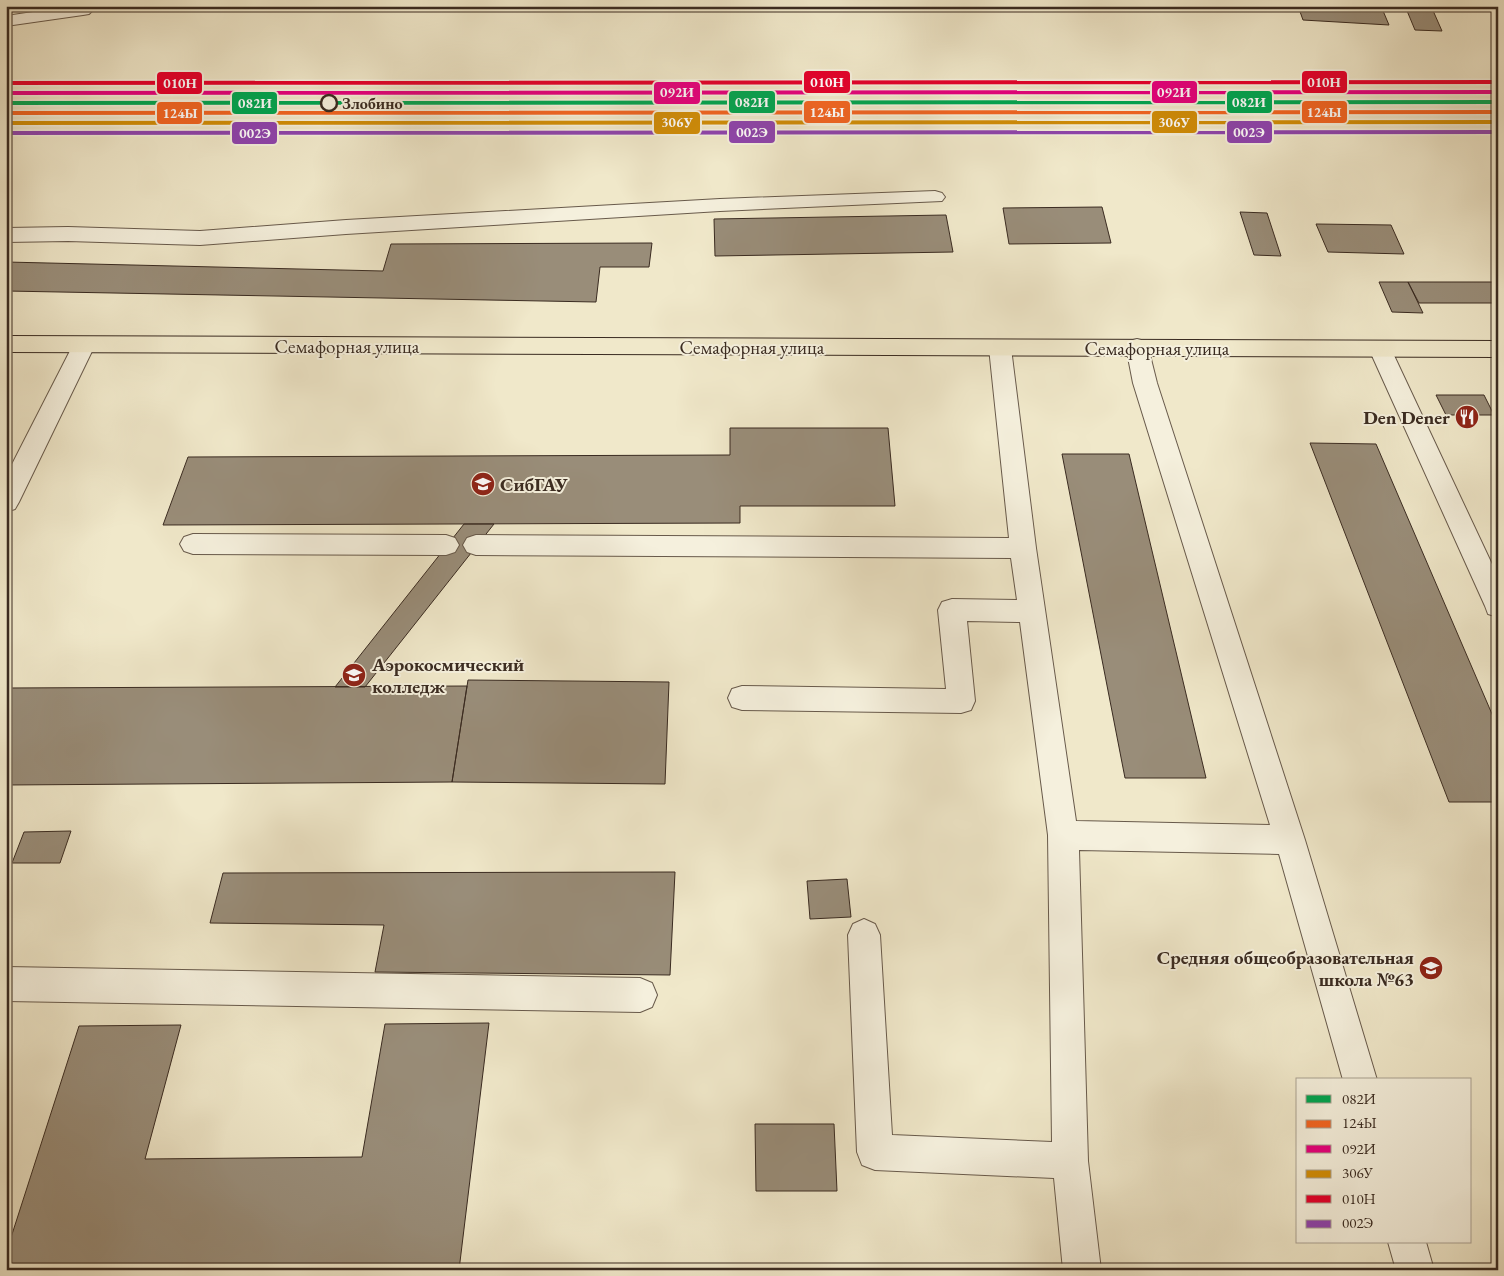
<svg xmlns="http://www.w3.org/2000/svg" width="1504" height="1276" font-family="'EB Garamond',serif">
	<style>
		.building { fill: #998d79; stroke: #3a2b21 }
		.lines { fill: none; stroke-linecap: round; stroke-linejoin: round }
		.minor-casing { stroke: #685a4b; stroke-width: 2 }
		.highway-casing { stroke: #3a2b21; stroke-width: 2 }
		.minor { fill: #f5f0dd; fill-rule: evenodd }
		.highway { fill: #f0e8ca; fill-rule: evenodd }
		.rail-1-casing { stroke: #f5f0dd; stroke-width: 3 }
		.rail-2-casing { stroke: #f5f0dd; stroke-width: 3 }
		.rail-3-casing { stroke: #f5f0dd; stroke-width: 3 }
		.rail-4-casing { stroke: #f5f0dd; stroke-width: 3 }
		.rail-5-casing { stroke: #f5f0dd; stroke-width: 3 }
		.rail-6-casing { stroke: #f5f0dd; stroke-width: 3 }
		.rail-1 { fill: #00a651; fill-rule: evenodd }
		.rail-2 { fill: #f26522; fill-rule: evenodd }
		.rail-3 { fill: #e5007d; fill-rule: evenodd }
		.rail-4 { fill: #d18d07; fill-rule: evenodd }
		.rail-5 { fill: #e4002b; fill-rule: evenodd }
		.rail-6 { fill: #8e44ad; fill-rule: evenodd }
		.stop-dot { fill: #f5f0dd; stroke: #3a2b21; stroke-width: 2.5 }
		.labels { text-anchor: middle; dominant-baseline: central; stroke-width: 4; stroke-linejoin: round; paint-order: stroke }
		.far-stop-label { font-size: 16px; font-weight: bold; fill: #3a2b21; stroke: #f5f0dd; text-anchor: start }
		.street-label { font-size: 19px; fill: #3a2b21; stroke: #f5f0dd }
		.poi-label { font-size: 19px; font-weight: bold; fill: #3a2b21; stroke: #f5f0dd; text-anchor: end }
		.line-badge { stroke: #f5f0dd; stroke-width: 2 }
		.badge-label { font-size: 14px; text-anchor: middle; font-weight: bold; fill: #fff }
	</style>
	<rect width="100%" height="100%" fill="#f0e8ca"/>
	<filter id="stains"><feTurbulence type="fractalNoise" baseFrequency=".004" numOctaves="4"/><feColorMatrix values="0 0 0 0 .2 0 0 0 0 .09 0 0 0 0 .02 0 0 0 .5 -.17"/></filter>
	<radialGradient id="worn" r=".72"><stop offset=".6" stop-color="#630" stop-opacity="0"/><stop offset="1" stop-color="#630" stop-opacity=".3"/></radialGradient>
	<path class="building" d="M 1298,6 L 1381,6 L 1389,25 L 1303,20 Z
		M 1405,6 L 1431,6 L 1442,31 L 1415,30 Z
		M 1102,207 L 1111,243 L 1009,244 L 1003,208 Z
		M 1240,212 L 1267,213 L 1281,256 L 1254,255 Z
		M 946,215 L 953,252 L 715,256 L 714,219 Z
		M 1316,224 L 1391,225 L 1404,254 L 1328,252 Z
		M 652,243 L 649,267 L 600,267 L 596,302 L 6,291 L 6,262 L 383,271 L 391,244 Z
		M 1379,282 L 1408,282 L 1423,313 L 1392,312 Z
		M 1408,282 L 1498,282 L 1498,303 L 1419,303 Z
		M 1436,395 L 1484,395 L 1494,415 L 1446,415 Z
		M 730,428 L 888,428 L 895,506 L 740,506 L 740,523 L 163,525 L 188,457 L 730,455 Z
		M 1310,443 L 1376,444 L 1498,728 L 1498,802 L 1449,802 Z
		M 1062,454 L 1129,454 L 1206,778 L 1125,778 Z
		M 464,524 L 494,524 L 365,687 L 335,687 Z
		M 468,680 L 669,682 L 665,784 L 452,782 Z
		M 467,686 L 452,782 L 6,785 L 6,688 Z
		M 71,831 L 60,863 L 12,863 L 24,832 Z
		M 675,872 L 670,975 L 375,972 L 384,925 L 210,923 L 223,873 Z
		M 847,879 L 851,917 L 810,919 L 807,881 Z
		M 489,1023 L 459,1270 L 6,1270 L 6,1253 L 79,1026 L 181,1025 L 145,1159 L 362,1157 L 385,1024 Z
		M 755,1124 L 834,1124 L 837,1191 L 756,1191 Z"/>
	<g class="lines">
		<g class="minor-casing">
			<path id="minor" d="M 73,6 L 97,6 L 89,14 L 83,15 L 6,26 L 6,16 Z
				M 935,191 L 942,193 L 945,197 L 942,201 L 720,211 L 346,234 L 200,245 L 68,241 L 6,242 L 6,228 L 68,227 L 200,231 L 346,220 L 720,199 Z
				M 84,337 L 92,339 L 95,345 L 19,502 L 15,509 L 6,512 L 6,476 L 73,345 L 76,339 Z
				M 1137,339 L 1145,341 L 1148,347 L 1157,383 L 1305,840 L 1377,1080 L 1343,1080 L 1279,854 L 1079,850 L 1088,1161 L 1101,1270 L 1063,1270 L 1054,1178 L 875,1170 L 862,1165 L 857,1152 L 848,935 L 853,924 L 864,919 L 875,924 L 880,935 L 892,1135 L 1052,1142 L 1048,835 L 1020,622 L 967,621 L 975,701 L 971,710 L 961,713 L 742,710 L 732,707 L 728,698 L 732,689 L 742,686 L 946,689 L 938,610 L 942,602 L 952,599 L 1017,600 L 1011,558 L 476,555 L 467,552 L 463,545 L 467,538 L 476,535 L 1009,538 L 989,348 L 992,342 L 1000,340 L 1008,342 L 1011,348 L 1036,548 L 1076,821 L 1270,825 L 1133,383 L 1126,347 L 1129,341 Z
				M 1380,341 L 1388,343 L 1391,349 L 1498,577 L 1498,617 L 1488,614 L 1485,606 L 1369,349 L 1372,343 Z
				M 193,534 L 446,535 L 455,538 L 459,545 L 455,552 L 446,555 L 193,554 L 184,551 L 180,544 L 184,537 Z
				M 6,967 L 640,978 L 652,983 L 657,995 L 652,1007 L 640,1012 L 6,1001 Z
				M 1388,1242 L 1426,1242 L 1434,1270 L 1396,1270 Z"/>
		</g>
		<g class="highway-casing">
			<path id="highway" d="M 6,336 L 1498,341 L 1498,357 L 6,352 Z"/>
		</g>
		<use href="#minor" class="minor"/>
		<use href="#highway" class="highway"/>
		<g class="rail-1-casing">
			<path id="rail-1" d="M 1498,100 L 1498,104 L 6,105 L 6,101 Z"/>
		</g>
		<g class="rail-2-casing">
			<path id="rail-2" d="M 1498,110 L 1498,114 L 6,115 L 6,111 Z"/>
		</g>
		<g class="rail-3-casing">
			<path id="rail-3" d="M 1498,90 L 1498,94 L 6,95 L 6,91 Z"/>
		</g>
		<g class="rail-4-casing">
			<path id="rail-4" d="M 1498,120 L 1498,124 L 6,125 L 6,121 Z"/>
		</g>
		<g class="rail-5-casing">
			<path id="rail-5" d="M 1498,80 L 1498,84 L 6,85 L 6,81 Z"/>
		</g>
		<g class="rail-6-casing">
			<path id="rail-6" d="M 1498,130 L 1498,134 L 6,135 L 6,131 Z"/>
		</g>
		<use href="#rail-1" class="rail-1"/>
		<use href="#rail-2" class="rail-2"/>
		<use href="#rail-3" class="rail-3"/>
		<use href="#rail-4" class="rail-4"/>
		<use href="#rail-5" class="rail-5"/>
		<use href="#rail-6" class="rail-6"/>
	</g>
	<defs>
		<g id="restaurant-disc" transform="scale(1.25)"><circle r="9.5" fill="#8f2418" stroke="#f5f0dd"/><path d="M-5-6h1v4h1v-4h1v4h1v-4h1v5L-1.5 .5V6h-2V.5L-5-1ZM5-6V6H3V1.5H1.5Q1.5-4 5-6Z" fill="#fff"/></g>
		<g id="university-disc" transform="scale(1.25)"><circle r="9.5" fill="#8f2418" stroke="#f5f0dd"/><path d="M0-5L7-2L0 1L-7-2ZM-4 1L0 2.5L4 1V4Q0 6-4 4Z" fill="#fff"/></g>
		<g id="school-disc" transform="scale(1.25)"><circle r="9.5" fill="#8f2418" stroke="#f5f0dd"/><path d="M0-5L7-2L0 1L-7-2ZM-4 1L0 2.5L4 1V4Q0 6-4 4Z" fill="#fff"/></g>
	</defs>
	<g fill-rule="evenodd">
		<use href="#restaurant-disc" x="1467" y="417"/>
		<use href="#university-disc" x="483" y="484"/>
		<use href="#university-disc" x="354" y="675"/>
		<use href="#school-disc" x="1431" y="968"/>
	</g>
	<circle class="stop-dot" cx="329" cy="103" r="8"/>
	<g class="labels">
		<g class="far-stop-label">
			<text x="342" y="103">Злобино</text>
		</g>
		<g class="street-label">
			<text x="347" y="346">Семафорная улица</text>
			<text x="752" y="347">Семафорная улица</text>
			<text x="1157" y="348">Семафорная улица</text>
		</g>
		<g class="poi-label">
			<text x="1450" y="417">Den Dener</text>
			<text x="500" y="484" text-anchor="start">СибГАУ</text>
			<text x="372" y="664" text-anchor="start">Аэрокосмический<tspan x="372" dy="22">колледж</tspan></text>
			<text x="1414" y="957">Средняя общеобразовательная<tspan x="1414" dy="22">школа №63</tspan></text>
		</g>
	</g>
	<g class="line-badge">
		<rect x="1301" y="70" width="47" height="24" rx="5" fill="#e4002b"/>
		<rect x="803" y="70" width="48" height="24" rx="5" fill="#e4002b"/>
		<rect x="156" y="71" width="47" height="24" rx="5" fill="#e4002b"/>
		<rect x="1151" y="80" width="47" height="24" rx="5" fill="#e5007d"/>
		<rect x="653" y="81" width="48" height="24" rx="5" fill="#e5007d"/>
		<rect x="1226" y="90" width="47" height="24" rx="5" fill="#00a651"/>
		<rect x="728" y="90" width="48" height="24" rx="5" fill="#00a651"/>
		<rect x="231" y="91" width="47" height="24" rx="5" fill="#00a651"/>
		<rect x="1301" y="100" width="47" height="24" rx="5" fill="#f26522"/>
		<rect x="803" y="100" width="48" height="24" rx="5" fill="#f26522"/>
		<rect x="156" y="101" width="47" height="24" rx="5" fill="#f26522"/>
		<rect x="1151" y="110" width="47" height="24" rx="5" fill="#d18d07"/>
		<rect x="653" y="111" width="48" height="24" rx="5" fill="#d18d07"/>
		<rect x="1226" y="120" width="47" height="24" rx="5" fill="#8e44ad"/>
		<rect x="728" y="120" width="48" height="24" rx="5" fill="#8e44ad"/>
		<rect x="231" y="121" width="47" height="24" rx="5" fill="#8e44ad"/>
	</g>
	<g class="badge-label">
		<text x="1324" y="87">010Н</text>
		<text x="827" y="87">010Н</text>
		<text x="180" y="88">010Н</text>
		<text x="1174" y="97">092И</text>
		<text x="677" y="97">092И</text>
		<text x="1249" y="107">082И</text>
		<text x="752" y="107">082И</text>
		<text x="255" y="108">082И</text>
		<text x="1324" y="117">124Ы</text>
		<text x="827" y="117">124Ы</text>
		<text x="180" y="118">124Ы</text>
		<text x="1174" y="127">306У</text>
		<text x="677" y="127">306У</text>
		<text x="1249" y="137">002Э</text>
		<text x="752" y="137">002Э</text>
		<text x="255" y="138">002Э</text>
	</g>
	<rect width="1504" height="1276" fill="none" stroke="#f0e8ca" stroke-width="25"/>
	<rect x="8" y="8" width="1489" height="1261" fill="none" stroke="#3a2b21" stroke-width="2.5"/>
	<rect x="12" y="12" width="1479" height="1251" fill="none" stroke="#3a2b21"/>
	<rect x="1296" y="1078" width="175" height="165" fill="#f5f0dd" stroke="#aaa192"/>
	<rect x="1306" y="1095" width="25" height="8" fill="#00a651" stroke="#aaa192"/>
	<text x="1342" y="1104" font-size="15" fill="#3a2b21">082И</text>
	<rect x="1306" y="1120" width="25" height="8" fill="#f26522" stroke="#aaa192"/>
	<text x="1342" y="1128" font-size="15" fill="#3a2b21">124Ы</text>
	<rect x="1306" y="1145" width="25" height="8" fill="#e5007d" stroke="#aaa192"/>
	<text x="1342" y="1154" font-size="15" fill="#3a2b21">092И</text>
	<rect x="1306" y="1170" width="25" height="8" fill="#d18d07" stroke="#aaa192"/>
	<text x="1342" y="1178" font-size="15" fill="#3a2b21">306У</text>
	<rect x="1306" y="1195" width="25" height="8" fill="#e4002b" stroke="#aaa192"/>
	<text x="1342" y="1204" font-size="15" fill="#3a2b21">010Н</text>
	<rect x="1306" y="1220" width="25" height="8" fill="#8e44ad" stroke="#aaa192"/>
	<text x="1342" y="1228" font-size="15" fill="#3a2b21">002Э</text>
	<rect width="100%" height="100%" filter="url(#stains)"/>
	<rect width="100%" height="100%" fill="url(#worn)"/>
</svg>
